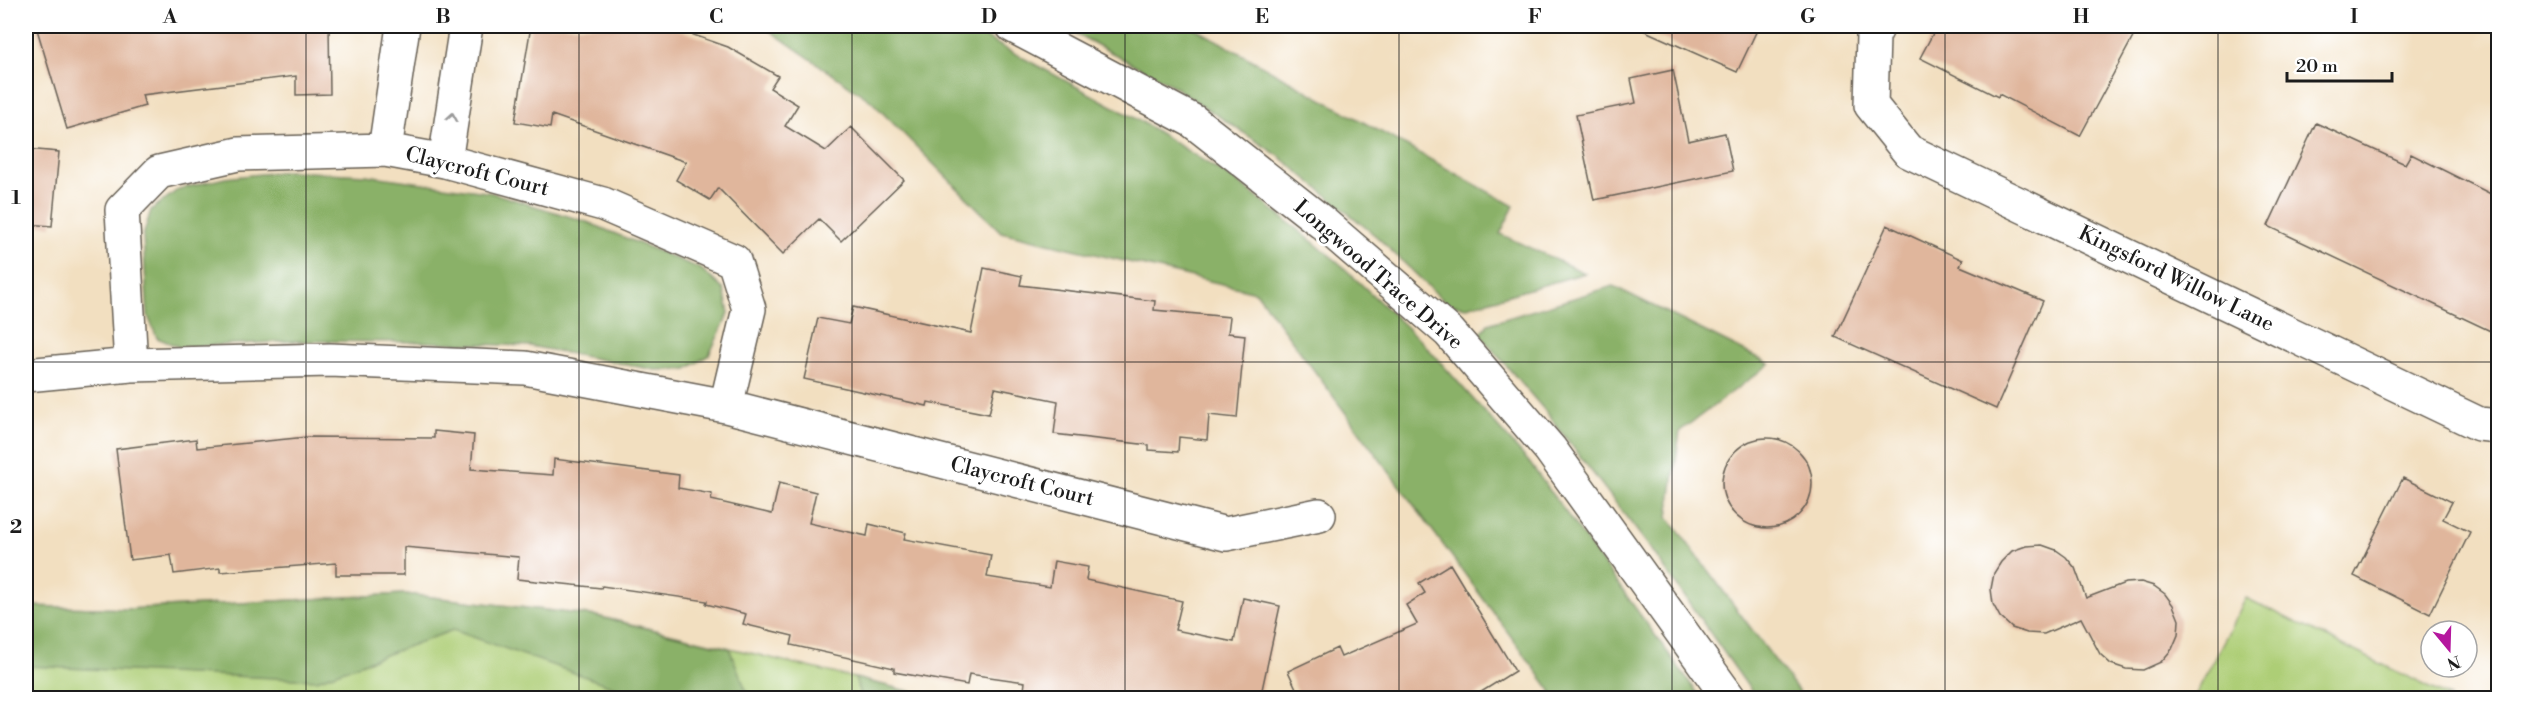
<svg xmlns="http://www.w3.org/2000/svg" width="2524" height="724" font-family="'Libre Bodoni',serif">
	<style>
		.green { fill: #adce76; stroke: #647549; stroke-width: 1.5 }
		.forest { fill: #8ab167; stroke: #536642; stroke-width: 1.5 }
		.building { fill: #e0b69c }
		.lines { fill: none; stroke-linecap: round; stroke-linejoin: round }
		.minor-casing { stroke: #676055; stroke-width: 36 }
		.minor { stroke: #fff; stroke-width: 33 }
		.oneway { stroke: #999 }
		.grid { fill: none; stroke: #1c1c1c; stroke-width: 1.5; stroke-opacity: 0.55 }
		.labels { text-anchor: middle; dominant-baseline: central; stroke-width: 6; stroke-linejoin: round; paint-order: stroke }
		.street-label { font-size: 21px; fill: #1c1c1c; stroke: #fff }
		.neatline { fill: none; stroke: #1c1c1c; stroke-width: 2 }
		.grid-label { font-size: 20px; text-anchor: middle; font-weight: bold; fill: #1c1c1c }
	</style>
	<rect width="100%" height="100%" fill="#fff"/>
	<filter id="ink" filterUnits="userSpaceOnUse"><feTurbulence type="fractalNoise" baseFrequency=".0167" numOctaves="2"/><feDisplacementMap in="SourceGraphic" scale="12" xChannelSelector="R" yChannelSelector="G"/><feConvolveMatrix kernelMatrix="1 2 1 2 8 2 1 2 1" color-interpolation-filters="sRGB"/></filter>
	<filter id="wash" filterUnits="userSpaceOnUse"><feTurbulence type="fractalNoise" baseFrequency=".008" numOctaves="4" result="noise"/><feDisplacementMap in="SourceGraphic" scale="24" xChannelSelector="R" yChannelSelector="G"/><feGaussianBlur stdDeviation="1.35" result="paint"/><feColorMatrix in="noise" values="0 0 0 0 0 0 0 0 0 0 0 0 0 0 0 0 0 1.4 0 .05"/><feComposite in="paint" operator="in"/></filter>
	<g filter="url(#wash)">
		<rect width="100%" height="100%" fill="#f2dfc0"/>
		<path class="green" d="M 405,594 L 597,616 L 937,698 L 26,698 L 26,606 L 128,609 Z
			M 2246,598 L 2451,698 L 2194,698 Z"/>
		<path class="forest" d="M 763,26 L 964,26 L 1142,122 L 1239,183 L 1338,262 L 1426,346 L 1529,462 L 1701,698 L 1543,698 L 1552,692 L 1256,292 L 1001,232 L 871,101 Z
			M 1062,26 L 1191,26 L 1514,206 L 1500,234 L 1585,273 L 1467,307 L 1447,304 L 1377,237 L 1279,156 L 1170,84 Z
			M 287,171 L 366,175 L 493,193 L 587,222 L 701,269 L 724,290 L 729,313 L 709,355 L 687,369 L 655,370 L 530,346 L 422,342 L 296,341 L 179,347 L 157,338 L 148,316 L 143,236 L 151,210 L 179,189 L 225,178 Z
			M 1613,286 L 1770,364 L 1680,431 L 1668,517 L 1803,698 L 1756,698 L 1654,553 L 1546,412 L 1480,335 L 1488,324 Z
			M 405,594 L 596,616 L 729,648 L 748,695 L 712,698 L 645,698 L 453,630 L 317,680 L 26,666 L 26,606 L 128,609 Z
			M 855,678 L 937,698 L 861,698 Z"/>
		<g id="blocks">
			<path class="building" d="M 36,26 L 329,26 L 330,94 L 296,95 L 296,76 L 142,95 L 145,106 L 67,129 Z
				M 531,26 L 668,26 L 728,47 L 778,76 L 770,88 L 798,105 L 785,126 L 826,151 L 851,127 L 904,180 L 841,241 L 819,219 L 783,254 L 718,188 L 710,200 L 676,180 L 686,162 L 552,115 L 550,128 L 515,122 Z
				M 1634,26 L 1759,26 L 1737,72 Z
				M 1937,26 L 2139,26 L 2080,136 L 1999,94 L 1998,97 L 1920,58 Z
				M 1673,70 L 1688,141 L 1725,133 L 1733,171 L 1594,200 L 1576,115 L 1636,103 L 1631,79 Z
				M 2316,123 L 2405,164 L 2411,154 L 2499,198 L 2499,335 L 2268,226 Z
				M 26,149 L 59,152 L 52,226 L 26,224 Z
				M 1887,225 L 1963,260 L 1960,266 L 2043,301 L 1996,409 L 1835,337 Z
				M 984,268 L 1022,276 L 1020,285 L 1155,301 L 1154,310 L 1230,317 L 1228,333 L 1245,335 L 1237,418 L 1209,415 L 1207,440 L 1179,437 L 1178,452 L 1149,450 L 1149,445 L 1054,434 L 1058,401 L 995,388 L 989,414 L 928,402 L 927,406 L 804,379 L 818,318 L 849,324 L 853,307 L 971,333 Z
				M 434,431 L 474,435 L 471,469 L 553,475 L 554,459 L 679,475 L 678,488 L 712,494 L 711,500 L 772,514 L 779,483 L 816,492 L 809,523 L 867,536 L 869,524 L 906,533 L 904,539 L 991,555 L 987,577 L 1050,587 L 1054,561 L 1088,567 L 1086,580 L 1182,601 L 1175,630 L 1234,642 L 1243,598 L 1280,606 L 1260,699 L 1023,699 L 1025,682 L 969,674 L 967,685 L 894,672 L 894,668 L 791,645 L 793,636 L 743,624 L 746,614 L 706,604 L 707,601 L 602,586 L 601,588 L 517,579 L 519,557 L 404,547 L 404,575 L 336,575 L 336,563 L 220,572 L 220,568 L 174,574 L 171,555 L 130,560 L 116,449 L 196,439 L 197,448 L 307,437 L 434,438 Z
				M1722 483a45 45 0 1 1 90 0a45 45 0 1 1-90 0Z
				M 2403,478 L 2452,502 L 2443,519 L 2470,532 L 2430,614 L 2354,576 Z
				M 2042,545 L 2056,550 L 2066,557 L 2075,568 L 2086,598 L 2125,583 L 2141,582 L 2154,586 L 2165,594 L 2173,605 L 2179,620 L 2178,635 L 2172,649 L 2161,662 L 2143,670 L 2126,669 L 2111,664 L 2100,654 L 2081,618 L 2044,634 L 2027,633 L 2012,628 L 2000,617 L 1993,604 L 1991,589 L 1994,573 L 2001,562 L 2012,551 L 2026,546 Z
				M 1450,564 L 1515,671 L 1470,699 L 1301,699 L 1288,671 L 1337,648 L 1341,657 L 1417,624 L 1406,605 L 1425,593 L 1419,583 Z"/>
		</g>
	</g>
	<g filter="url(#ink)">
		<use href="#blocks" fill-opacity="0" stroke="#676055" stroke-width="1.5"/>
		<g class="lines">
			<g class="minor-casing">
				<path id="minor" d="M 1013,26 L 1193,121 L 1324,224 L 1449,332 L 1550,449 L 1729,698
					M 1878,26 L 1873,36 L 1871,105 L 1908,151 L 2479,424 L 2498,426
					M 385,150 L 403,26
					M 445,161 L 466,26
					M 131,365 L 122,210 L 159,172 L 238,154 L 385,150 L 445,161 L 603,204 L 734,261 L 749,309 L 726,406
					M 26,375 L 131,365 L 330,360 L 525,368 L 726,406 L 1226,534 L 1319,515"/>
			</g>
			<use href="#minor" class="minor"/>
		</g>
		<defs><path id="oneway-chevron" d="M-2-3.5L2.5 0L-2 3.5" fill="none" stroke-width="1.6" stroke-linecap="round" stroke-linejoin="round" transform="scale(1.5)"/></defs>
		<use class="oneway" href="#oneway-chevron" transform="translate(452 117) rotate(-81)"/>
	</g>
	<path class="grid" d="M 306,26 L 306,698M 579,26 L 579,698M 852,26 L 852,698M 1125,26 L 1125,698M 1399,26 L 1399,698M 1672,26 L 1672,698M 1945,26 L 1945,698M 2218,26 L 2218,698M 26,362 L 2498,362"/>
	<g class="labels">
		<g class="street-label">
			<text transform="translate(477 172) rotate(14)">Claycroft Court</text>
			<text transform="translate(1378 275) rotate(41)">Longwood Trace Drive</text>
			<text transform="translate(2176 279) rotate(26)">Kingsford Willow Lane</text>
			<text transform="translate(1022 482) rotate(14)">Claycroft Court</text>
		</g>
	</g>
	<rect width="2524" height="724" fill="none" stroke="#fff" stroke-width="66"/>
	<g transform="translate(2449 649) rotate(161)"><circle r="28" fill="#ffffff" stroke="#a4a4a4" stroke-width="1.5"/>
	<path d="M0-4.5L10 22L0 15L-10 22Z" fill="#b5179e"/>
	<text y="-9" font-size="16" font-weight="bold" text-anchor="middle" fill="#1c1c1c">N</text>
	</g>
	<path d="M2287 72v9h105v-9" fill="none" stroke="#1c1c1c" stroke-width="3"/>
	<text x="2296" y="72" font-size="18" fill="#1c1c1c" stroke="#ffffff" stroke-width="4.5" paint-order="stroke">20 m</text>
	<rect x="33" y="33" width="2458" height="658" class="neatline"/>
	<g class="grid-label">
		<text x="170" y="23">A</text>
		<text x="443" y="23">B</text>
		<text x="716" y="23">C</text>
		<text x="989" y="23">D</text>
		<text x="1262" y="23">E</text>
		<text x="1535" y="23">F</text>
		<text x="1808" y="23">G</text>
		<text x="2081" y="23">H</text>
		<text x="2354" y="23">I</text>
		<text x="16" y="204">1</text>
		<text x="16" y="533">2</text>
	</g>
</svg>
